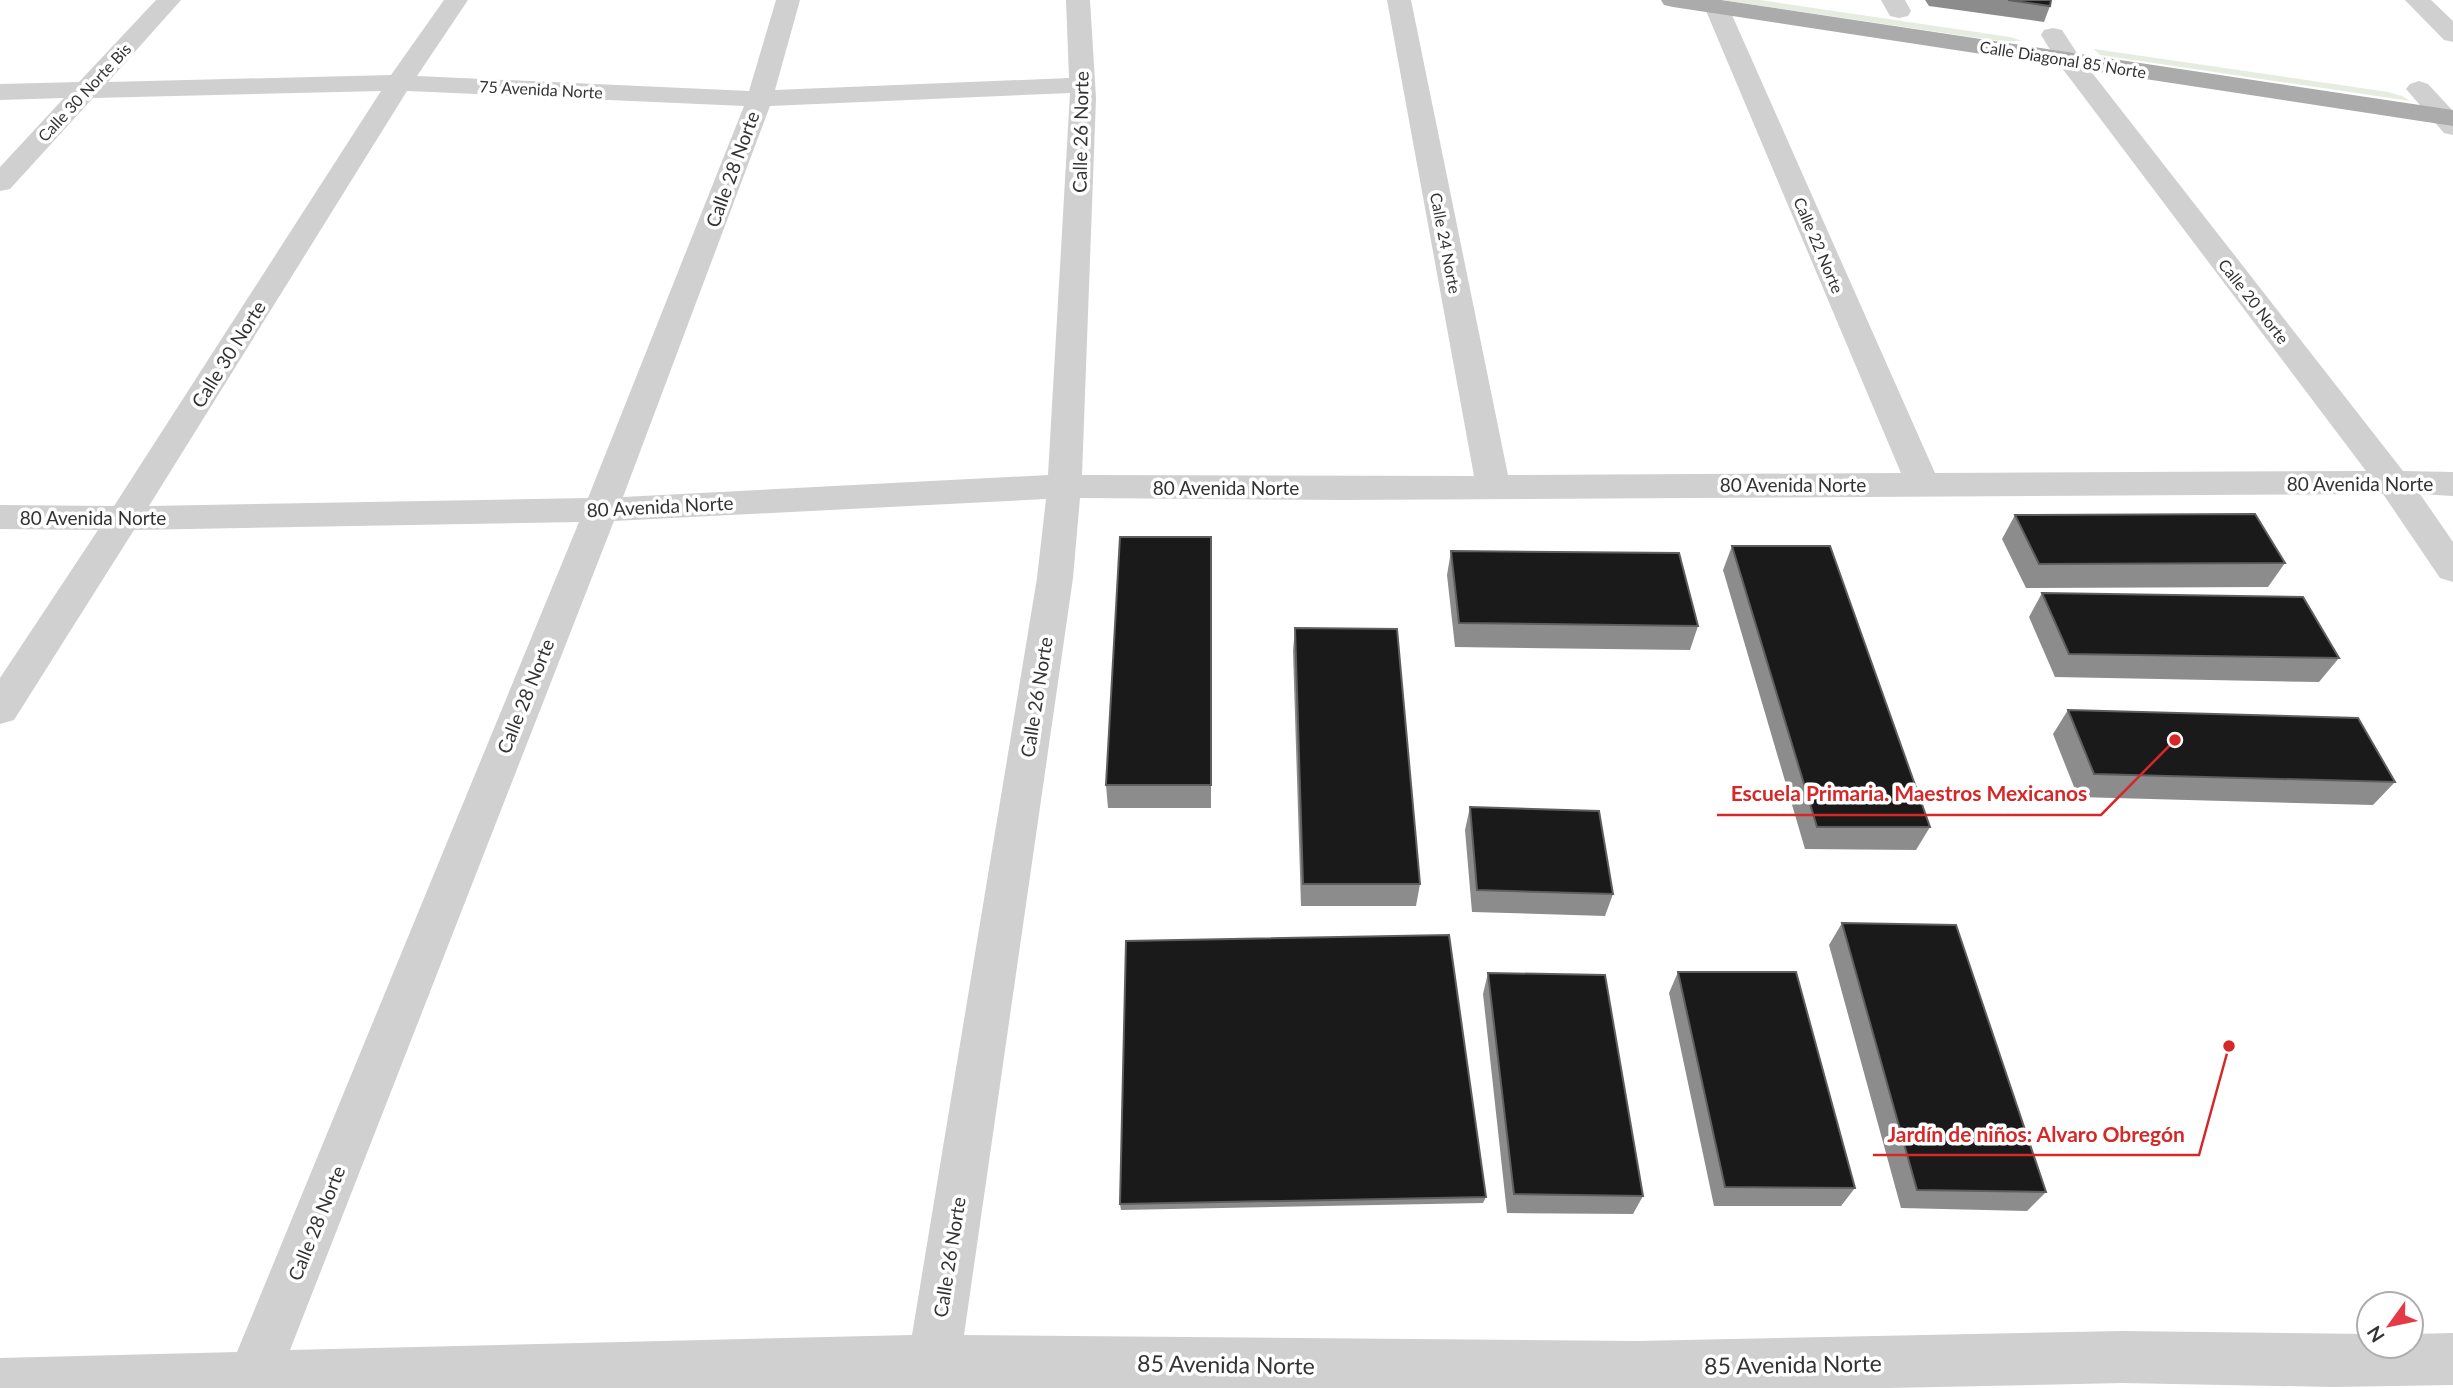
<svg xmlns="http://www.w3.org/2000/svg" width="2453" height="1388" font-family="Lato,sans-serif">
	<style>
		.green { fill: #e6ecdf }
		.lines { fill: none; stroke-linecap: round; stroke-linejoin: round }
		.minor { fill: #d0d0d0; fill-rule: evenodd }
		.major { fill: #ababab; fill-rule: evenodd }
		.wall { fill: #8c8c8c }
		.building { fill: #1a1a1a; stroke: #5f5f5f; stroke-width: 2 }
		.labels { text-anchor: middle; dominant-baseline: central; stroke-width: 7; stroke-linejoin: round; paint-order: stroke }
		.far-street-label { font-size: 16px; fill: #333; stroke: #fff }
		.street-label { font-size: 19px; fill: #333; stroke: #fff }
		.near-street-label { font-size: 23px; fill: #333; stroke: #fff }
		.leader { fill: none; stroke: #d62828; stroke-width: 2.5 }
		.callout-dot { fill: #d62828; stroke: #fff; stroke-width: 2.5 }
		.callout-label { font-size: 21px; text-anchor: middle; font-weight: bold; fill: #d62828; stroke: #fff; stroke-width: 7; stroke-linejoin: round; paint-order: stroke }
	</style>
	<rect width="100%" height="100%" fill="#fff"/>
	<path class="green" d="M 1722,0 L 1760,0 L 2010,37 L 2022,41 L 1999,41 Z
		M 2094,49 L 2388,92 L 2402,96 L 2410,101 L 2100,55 Z"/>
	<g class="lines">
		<path class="minor" d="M 156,0 L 181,0 L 108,82 L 391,75 L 444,0 L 468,0 L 417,76 L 749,91 L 776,0 L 800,0 L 775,90 L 1069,78 L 1066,0 L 1090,0 L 1096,98 L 1082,475 L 1474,476 L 1387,0 L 1411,0 L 1508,475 L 1901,473 L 1704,6 L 1707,1 L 1721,0 L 1728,6 L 1935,473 L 2366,471 L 2059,64 L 2041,35 L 2044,30 L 2053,28 L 2062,30 L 2079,56 L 2403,471 L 2453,472 L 2453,496 L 2420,494 L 2453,542 L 2453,582 L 2440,578 L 2383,494 L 1342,500 L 1080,498 L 1073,578 L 964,1335 L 1637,1341 L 2122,1331 L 2369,1334 L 2369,1346 L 2411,1346 L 2411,1334 L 2453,1333 L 2453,1385 L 2333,1387 L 2122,1383 L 1889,1388 L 0,1388 L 0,1358 L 237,1352 L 579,522 L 134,530 L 14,720 L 0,724 L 0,678 L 98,530 L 0,529 L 0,505 L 114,506 L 381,91 L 93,98 L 10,189 L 0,191 L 0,167 L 64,98 L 0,100 L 0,84 L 79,82 ZM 407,91 L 744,106 L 588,498 L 149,506 ZM 1070,93 L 1048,475 L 623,497 L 770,106 ZM 1046,499 L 1037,578 L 912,1335 L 290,1350 L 614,521 Z
			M 1881,0 L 1905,0 L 1911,11 L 1908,16 L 1899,18 L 1890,16 Z
			M 2405,0 L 2431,0 L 2453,21 L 2453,42 L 2444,40 Z
			M 2419,81 L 2428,84 L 2453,111 L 2453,135 L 2444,133 L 2406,89 L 2410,84 Z"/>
		<path class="major" d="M 1661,0 L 1721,0 L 2453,110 L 2453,126 L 1673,7 L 1664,5 Z"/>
	</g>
	<path class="wall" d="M 1925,0 L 2051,0 L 2050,6 L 2044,22 L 1929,6 Z
		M 2015,515 L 2285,563 L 2268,587 L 2026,588 L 2002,539 Z
		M 1211,537 L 1211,808 L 1108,808 L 1106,785 Z
		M 1732,546 L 1930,827 L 1916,850 L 1805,849 L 1723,570 Z
		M 1451,551 L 1698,626 L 1690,650 L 1455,647 L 1447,575 Z
		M 2042,593 L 2339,658 L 2319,682 L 2055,677 L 2029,617 Z
		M 1295,628 L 1420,884 L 1416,906 L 1301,906 L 1293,651 Z
		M 2068,710 L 2395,782 L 2373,805 L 2078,797 L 2053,734 Z
		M 1470,807 L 1613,894 L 1605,916 L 1472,912 L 1465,830 Z
		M 1842,923 L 2046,1192 L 2027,1211 L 1901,1208 L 1829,945 Z
		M 1678,972 L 1855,1188 L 1841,1206 L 1714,1206 L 1669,993 Z
		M 1488,973 L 1643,1196 L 1633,1214 L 1507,1213 L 1483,994 Z
		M 1486,1197 L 1483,1203 L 1121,1210 L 1120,1204 Z"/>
	<path class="building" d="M 2008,0 L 2051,0 L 2050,6 Z
		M 2255,514 L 2285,563 L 2039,564 L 2015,515 Z
		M 1120,537 L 1211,537 L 1211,785 L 1106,785 Z
		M 1732,546 L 1830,546 L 1930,827 L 1817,827 Z
		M 1451,551 L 1679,553 L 1698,626 L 1459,623 Z
		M 2042,593 L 2303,597 L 2339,658 L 2069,654 Z
		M 1295,628 L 1397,629 L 1420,884 L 1303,884 Z
		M 2068,710 L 2358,718 L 2395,782 L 2094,774 Z
		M 1470,807 L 1599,811 L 1613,894 L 1477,890 Z
		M 1842,923 L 1956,925 L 2046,1192 L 1917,1190 Z
		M 1449,935 L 1486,1197 L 1120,1204 L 1126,941 Z
		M 1678,972 L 1796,972 L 1855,1188 L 1725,1187 Z
		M 1488,973 L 1605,975 L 1643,1196 L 1514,1194 Z"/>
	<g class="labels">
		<g class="far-street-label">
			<text transform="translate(2063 59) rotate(9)">Calle Diagonal 85 Norte</text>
			<text transform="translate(541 89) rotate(3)">75 Avenida Norte</text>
			<text transform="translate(84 92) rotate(-47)">Calle 30 Norte Bis</text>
			<text transform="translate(1446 243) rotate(79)">Calle 24 Norte</text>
			<text transform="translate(1819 245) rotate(67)">Calle 22 Norte</text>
			<text transform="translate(2254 301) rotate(52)">Calle 20 Norte</text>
		</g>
		<g class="street-label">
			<text transform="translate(1080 132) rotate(-89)">Calle 26 Norte</text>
			<text transform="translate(732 169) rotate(-70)">Calle 28 Norte</text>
			<text transform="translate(228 354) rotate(-58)">Calle 30 Norte</text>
			<text x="2360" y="483">80 Avenida Norte</text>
			<text x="1793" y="484">80 Avenida Norte</text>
			<text x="1226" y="487">80 Avenida Norte</text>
			<text transform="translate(660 506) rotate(-3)">80 Avenida Norte</text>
			<text x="93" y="517">80 Avenida Norte</text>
			<text transform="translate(525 696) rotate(-68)">Calle 28 Norte</text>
			<text transform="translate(1036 697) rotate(-81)">Calle 26 Norte</text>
			<text transform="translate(316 1223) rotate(-68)">Calle 28 Norte</text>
			<text transform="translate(949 1257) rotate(-81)">Calle 26 Norte</text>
		</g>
		<g class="near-street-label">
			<text transform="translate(1226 1364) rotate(1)">85 Avenida Norte</text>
			<text transform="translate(1793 1364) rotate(-1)">85 Avenida Norte</text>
		</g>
	</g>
	<path class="leader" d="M2175 740L2101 815H1717M2229 1046L2199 1155H1873"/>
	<g class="callout-dot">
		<circle cx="2175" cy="740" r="7"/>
		<circle cx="2229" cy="1046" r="7"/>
	</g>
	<g class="callout-label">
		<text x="1909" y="801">Escuela Primaria. Maestros Mexicanos</text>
		<text x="2036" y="1142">Jardín de niños: Alvaro Obregón</text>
	</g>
	<g transform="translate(2390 1325) rotate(237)"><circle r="33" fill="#ffffff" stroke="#adadad" stroke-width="2"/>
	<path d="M0-5L12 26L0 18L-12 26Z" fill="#e63946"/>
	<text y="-10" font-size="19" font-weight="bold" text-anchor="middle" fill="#333333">N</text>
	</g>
</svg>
